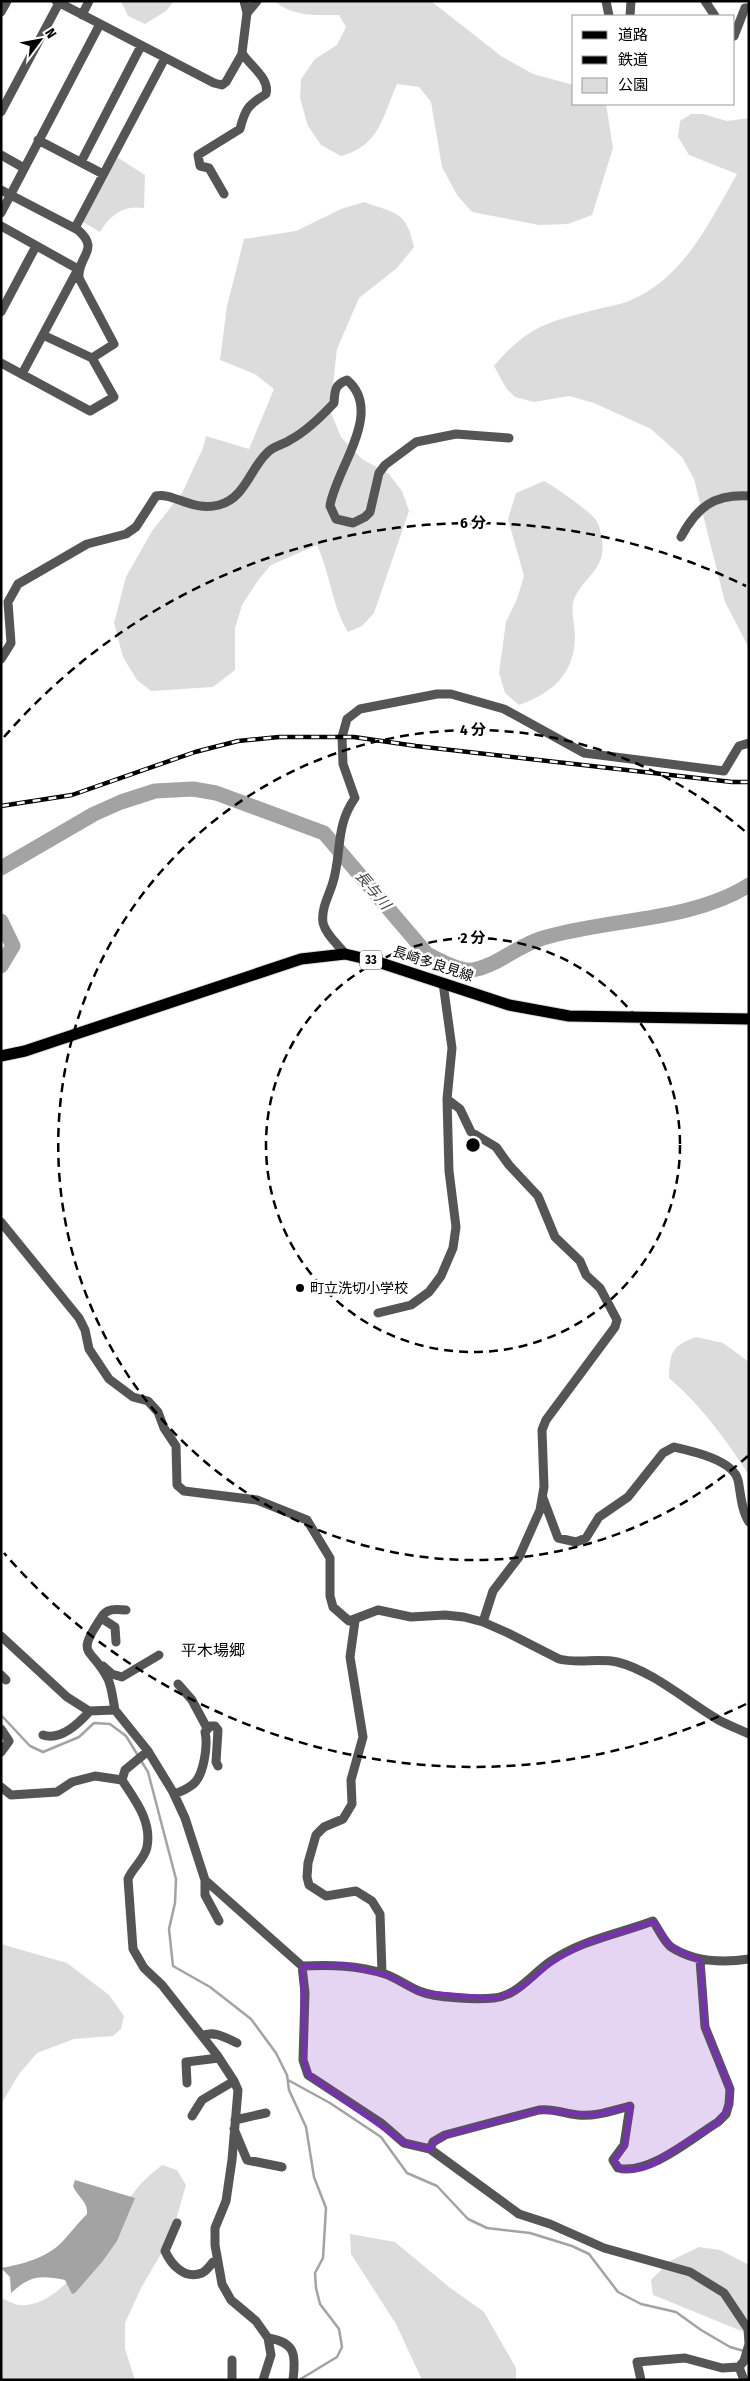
<svg xmlns="http://www.w3.org/2000/svg" width="750" height="2381" font-family="'Fira Sans Condensed','Noto Sans JP',sans-serif">
	<style>
		.green { fill: #dcdcdc }
		.water { fill: #a3a3a3 }
		.lines { fill: none; stroke-linecap: round; stroke-linejoin: round }
		.stream { stroke: #a3a3a3; stroke-width: 2.5 }
		.river { stroke: #a3a3a3; stroke-width: 15 }
		.major-casing { stroke: #dbdbdb; stroke-width: 13 }
		.minor { stroke: #555; stroke-width: 9 }
		.major { stroke: #000; stroke-width: 11 }
		.rail-casing { stroke: #000; stroke-width: 4.5 }
		.rail { stroke: #fff; stroke-width: 2.5; stroke-dasharray: 8; stroke-linecap: butt }
		.marked { fill: #7b2cbf; fill-opacity: 0.2; stroke: #7b2cbf; stroke-width: 4; stroke-linejoin: round }
		.ring { fill: none; stroke: #000; stroke-width: 2.5; stroke-dasharray: 9 6 }
		.poi-dot { fill: #000; stroke: #fff; stroke-width: 2 }
		.labels { text-anchor: middle; dominant-baseline: central; stroke-width: 5; stroke-linejoin: round; paint-order: stroke }
		.shield { fill: #fff; stroke: #4c4c4c; stroke-width: 1 }
		.shield-label { font-size: 12px; font-weight: bold; fill: #000 }
		.street-label { font-size: 14px; fill: #000; stroke: #fff }
		.poi-label { font-size: 14px; fill: #000; stroke: #fff; text-anchor: start }
		.water-label { font-size: 15px; font-style: italic; fill: #444; stroke: #fff }
		.quarter-label { font-size: 16px; fill: #000; stroke: #fff }
		.centre { fill: #000; stroke: #fff; stroke-width: 2.5 }
		.ring-label { font-size: 15px; text-anchor: middle; font-weight: bold; fill: #000; stroke: #fff; stroke-width: 5; stroke-linejoin: round; paint-order: stroke }
	</style>
	<rect width="100%" height="100%" fill="#fff"/>
	<path class="green" d="M 121,1 L 174,1 L 166,11 L 145,24 L 128,16 Z
		M 275,1 L 431,1 L 501,56 L 533,74 L 574,85 L 574,104 L 606,104 L 613,148 L 592,215 L 568,224 L 539,225 L 472,212 L 457,195 L 442,167 L 431,102 L 419,87 L 397,84 C 382,118 380,145 341,156 L 321,145 L 308,126 L 300,98 L 301,79 L 315,59 L 337,45 L 346,27 L 339,15 C 317,15 292,17 275,1 Z
		M 691,114 L 703,114 L 727,121 L 749,118 L 749,648 L 725,602 L 694,479 L 682,457 L 651,429 L 594,403 L 569,396 L 534,402 L 515,397 L 506,388 L 494,366 C 529,325 548,322 598,309 C 609,306 621,305 631,300 C 684,278 710,221 737,174 L 689,155 L 678,137 L 680,121 Z
		M 117,157 L 145,175 L 144,208 C 123,205 111,214 100,232 L 83,222 Z
		M 364,202 C 397,214 406,211 414,247 L 397,268 L 359,298 L 337,349 L 330,410 L 341,437 L 362,459 L 389,474 L 402,491 L 409,511 L 374,613 L 362,626 L 348,632 C 332,606 330,573 317,545 L 271,565 L 259,579 L 242,605 L 235,628 L 235,670 L 213,687 L 151,691 L 137,680 L 123,657 L 114,623 L 126,577 L 152,531 L 182,493 L 203,448 L 206,436 L 249,449 L 274,389 L 255,374 L 220,360 L 227,306 L 244,239 L 296,231 L 341,209 Z
		M 544,481 C 555,487 590,511 596,520 C 602,529 605,552 600,561 C 594,576 577,586 573,603 C 571,613 575,626 575,637 C 574,675 552,693 519,705 L 505,693 L 499,673 L 506,622 L 517,599 L 524,576 L 508,519 L 516,493 Z
		M 696,1337 L 723,1343 L 749,1362 L 749,1475 C 725,1439 702,1406 669,1378 C 670,1353 671,1346 696,1337 Z
		M 1,1944 L 67,1963 L 109,1995 L 124,2016 L 121,2029 L 113,2036 L 74,2039 L 37,2053 L 19,2074 L 1,2104 Z
		M 162,2165 L 177,2170 L 186,2185 L 171,2237 L 142,2286 L 125,2323 L 125,2349 L 135,2380 L 1,2380 L 1,2298 C 6,2300 13,2304 19,2305 C 64,2310 110,2227 132,2195 C 140,2183 151,2174 162,2165 Z
		M 350,2234 L 395,2242 L 449,2287 L 484,2312 L 516,2368 L 516,2380 L 422,2380 L 396,2324 L 351,2254 Z
		M 699,2247 L 720,2250 L 749,2265 L 749,2334 L 653,2295 L 651,2280 L 670,2261 Z"/>
	<path class="water" d="M 75,2180 L 135,2198 L 117,2241 L 102,2262 L 75,2293 L 72,2294 L 65,2280 C 39,2275 30,2276 11,2293 L 10,2277 L 1,2268 C 23,2264 47,2258 63,2241 C 71,2232 78,2223 87,2214 C 88,2201 78,2198 73,2186 Z"/>
	<g class="lines">
		<path class="stream" d="M 1,1715 L 30,1746 L 43,1752 L 79,1737 L 94,1723 L 110,1724 L 126,1736 L 148,1772 L 176,1879 L 175,1903 L 169,1929 L 173,1966 L 210,1987 L 251,2019 L 276,2053 L 287,2075 L 289,2090 L 306,2127 L 314,2177 L 326,2208 L 323,2258 L 315,2273 L 316,2288 L 320,2304 L 339,2329 L 342,2347 L 337,2357 L 299,2380
			M 288,2080 L 330,2103 L 381,2137 L 407,2173 L 437,2186 L 468,2219 L 487,2228 L 530,2233 L 572,2246 L 589,2254 L 618,2292 L 641,2304 L 676,2312 L 701,2330 L 730,2347 L 744,2351"/>
		<path class="river" d="M 1,868 L 94,814 L 121,802 L 155,791 L 193,789 L 216,793 L 324,833 L 427,954 C 439,960 459,972 473,970 C 499,965 518,945 543,938 C 606,919 693,921 749,885
			M 1,921 L 13,946 L 1,966"/>
		<g class="major-casing">
			<path id="major" d="M 1,1056 L 25,1051 L 301,959 L 345,954 L 375,961 L 509,1005 L 569,1016 L 749,1019"/>
		</g>
		<path class="minor" d="M 56,1 L 214,83 L 222,85 L 226,82 L 242,54
			M 606,1 L 609,16
			M 705,1 L 715,16
			M 1,12 L 7,1
			M 247,13 L 257,1
			M 82,15 L 89,1
			M 630,16 L 631,1
			M 734,36 L 745,8 L 749,8
			M 1,112 L 59,3
			M 38,140 L 103,174
			M 1,155 L 24,168
			M 81,162 L 141,46
			M 1,190 L 78,230 C 101,250 77,256 79,278 L 114,344 L 92,358
			M 224,194 L 209,168 L 200,166 L 198,155 L 240,129 C 245,109 248,105 266,94 C 270,78 250,66 242,53 L 247,13 L 244,1
			M 1,213 L 100,24
			M 1,226 L 78,269 L 22,374
			M 75,228 L 165,58
			M 1,312 L 36,246
			M 1,363 L 90,411 L 114,397 L 92,358 L 43,335
			M 681,537 C 697,507 714,494 749,496
			M 1,659 L 11,643 L 8,602 L 18,584 L 87,544 L 126,534 L 136,527 L 156,496 C 173,492 192,512 219,505 C 245,498 250,469 267,453 C 273,446 283,445 290,440 C 307,431 321,417 334,403 C 335,391 334,385 347,380 C 385,412 335,470 330,506 L 336,519 L 353,523 L 365,517 L 370,512 L 379,473 L 385,465 L 416,442 L 456,434 L 509,438
			M 345,954 C 338,944 326,935 323,923 C 321,908 329,896 333,882 C 342,852 335,826 355,798 L 343,764 L 342,737 L 347,719 L 360,709 L 437,694 L 451,694 L 504,709 L 584,753 L 724,771 L 739,746 L 749,743
			M 447,1099 L 460,1109 L 471,1132 L 496,1147 L 509,1165 L 538,1196 L 555,1237 L 580,1261 L 586,1275 L 600,1288 L 617,1320 L 615,1327 L 546,1420 L 542,1430 L 544,1487 L 540,1510 L 519,1557 L 493,1591 L 483,1622
			M 1,1222 L 79,1318 L 85,1330 L 89,1349 L 109,1379 L 133,1397 L 148,1401 L 158,1412 L 164,1428 L 176,1446 L 177,1485 L 184,1491 L 257,1500 L 307,1520 L 330,1558 L 330,1596 L 333,1607 L 349,1621 L 378,1610 L 411,1617 L 445,1615 L 464,1617 L 483,1622 L 508,1633 L 559,1659 C 578,1664 597,1658 617,1662 C 651,1670 688,1702 717,1719 C 727,1725 739,1729 749,1734
			M 378,1313 L 411,1305 L 429,1292 L 441,1276 L 453,1248 L 456,1227 L 449,1171 L 447,1099 L 452,1048 L 443,983
			M 543,1498 L 558,1538 L 576,1542 L 586,1538 L 599,1517 L 628,1497 L 663,1453 L 674,1447 C 692,1451 733,1460 738,1480 C 741,1494 741,1510 749,1522
			M 101,1618 C 106,1608 116,1609 126,1610
			M 355,1621 L 350,1657 L 363,1737 L 351,1780 L 352,1804 L 343,1819 L 324,1827 L 316,1835 L 308,1863 L 307,1877 L 309,1885 L 326,1896 L 356,1891 L 372,1901 L 380,1914 L 382,1973
			M 1,1636 L 67,1697 L 89,1711 L 115,1710 L 148,1751 L 173,1792 L 185,1818 L 205,1880 L 302,1966 L 305,1993 L 303,2060 L 308,2075 L 381,2123 L 404,2143 L 430,2149 L 519,2214 L 550,2224 L 604,2248 L 690,2272 L 724,2293 L 748,2329 L 749,2344 L 744,2361 L 739,2367 L 722,2368 L 685,2358 L 637,2362 L 641,2380
			M 103,1666 L 112,1674 L 122,1677 L 159,1655
			M 1,1675 L 6,1680
			M 178,1684 L 192,1700 L 207,1728
			M 115,1710 C 113,1700 112,1688 108,1679 C 92,1646 74,1658 101,1618 L 115,1627 L 116,1642
			M 1,1729 L 9,1741 L 1,1752
			M 43,1735 C 61,1741 79,1723 90,1711
			M 122,1780 L 125,1770 L 148,1751
			M 1,1787 L 11,1795 L 57,1792 L 72,1782 L 95,1776 L 122,1780 C 135,1800 152,1821 147,1847 C 145,1859 132,1868 128,1879 L 133,1949 L 144,1968 L 162,1985 L 217,2055 L 234,2081 L 238,2090 L 232,2160 L 226,2201 L 215,2228 L 215,2245 L 222,2284 L 231,2300 L 256,2321 L 268,2338 L 271,2355 L 263,2380
			M 174,1794 C 180,1792 187,1789 192,1785 C 204,1777 208,1745 205,1732 L 210,1726 L 215,1726 L 218,1730 L 216,1762 L 218,1766
			M 205,1880 L 205,1895 L 219,1921
			M 302,1966 C 331,1965 357,1965 385,1974 C 397,1978 407,1986 419,1991 C 436,1998 476,2000 494,1998 C 517,1996 533,1973 551,1961 C 582,1940 618,1934 653,1921 C 658,1928 664,1942 671,1947 C 694,1962 723,1963 749,1959
			M 202,2036 C 214,2030 226,2038 237,2043
			M 187,2083 L 186,2062 L 219,2058
			M 192,2116 L 202,2100 L 234,2081
			M 235,2120 L 266,2113
			M 234,2129 L 247,2160 L 282,2167
			M 430,2149 L 433,2142 L 445,2135 L 539,2110 C 555,2108 563,2114 578,2115 C 596,2117 614,2110 630,2106 L 624,2145 L 613,2160 L 618,2168 C 648,2176 692,2138 718,2122 L 726,2114 L 729,2104 L 730,2089 L 705,2027 L 700,1960
			M 177,2223 L 165,2251 C 171,2264 184,2280 202,2273 C 206,2271 210,2266 213,2262 L 218,2264
			M 268,2338 C 296,2342 296,2356 293,2380
			M 232,2360 L 232,2380
			M 739,2367 L 744,2380"/>
		<use href="#major" class="major"/>
		<g class="rail-casing">
			<path id="rail" d="M 1,806 L 72,795 L 195,752 L 238,741 L 279,737 L 354,737 L 416,746 L 732,782 L 749,782"/>
		</g>
		<use href="#rail" class="rail"/>
	</g>
	<path class="marked" d="M 653,1921 L 670,1946 L 700,1960 L 705,2027 L 730,2089 L 729,2104 L 718,2122 L 647,2167 L 626,2170 L 618,2168 L 613,2160 L 624,2145 L 630,2106 L 594,2115 L 539,2110 L 445,2135 L 433,2142 L 430,2149 L 404,2143 L 308,2075 L 303,2060 L 302,1966 L 343,1964 L 387,1975 L 421,1992 L 496,1998 L 524,1985 L 550,1962 L 584,1943 Z"/>
	<g class="ring">
		<circle cx="473" cy="1145" r="207"/>
		<path d="M748 1456A415 415 0 1 1 748 834"/>
		<path d="M746 1704A622 622 0 0 1 4 1553M4 737A622 622 0 0 1 746 586"/>
	</g>
	<circle class="poi-dot" cx="300" cy="1288" r="5"/>
	<g class="labels">
		<rect class="shield" x="360" y="950.5" width="22" height="19" rx="4"/>
		<g class="shield-label">
			<text x="371" y="960">33</text>
		</g>
		<g class="street-label">
			<text transform="translate(433 964) rotate(18)">長崎多良見線</text>
		</g>
		<g class="poi-label">
			<text x="310" y="1288">町立洗切小学校</text>
		</g>
		<g class="water-label">
			<text transform="translate(373 890) rotate(50)">長与川</text>
		</g>
		<g class="quarter-label">
			<text x="213" y="1650">平木場郷</text>
		</g>
	</g>
	<circle cx="473" cy="1145" r="8" class="centre"/>
	<g class="ring-label">
		<text x="473" y="528">6 分</text>
		<text x="473" y="735">4 分</text>
		<text x="473" y="943">2 分</text>
	</g>
	<rect width="750" height="2381" fill="none" stroke="#000000" stroke-width="5"/>
	<rect x="572" y="15" width="162" height="90" fill="#ffffff" stroke="#999999"/>
	<rect x="582" y="31" width="25" height="8" fill="#000000" stroke="#999999"/>
	<text x="618" y="40" font-size="15" fill="#000000">道路</text>
	<rect x="582" y="56" width="25" height="8" fill="#000000" stroke="#999999"/>
	<text x="618" y="65" font-size="15" fill="#000000">鉄道</text>
	<rect x="582" y="78" width="25" height="15" fill="#dcdcdc" stroke="#999999"/>
	<text x="618" y="90" font-size="15" fill="#000000">公園</text>
	<g transform="translate(40 40) rotate(58)" stroke="#ffffff" stroke-width="4" paint-order="stroke">
	<path d="M0-4L9 19L0 12L-9 19Z" fill="#000000"/>
	<text y="-8" font-size="14" font-weight="bold" text-anchor="middle" fill="#000000">N</text>
	</g>
</svg>
